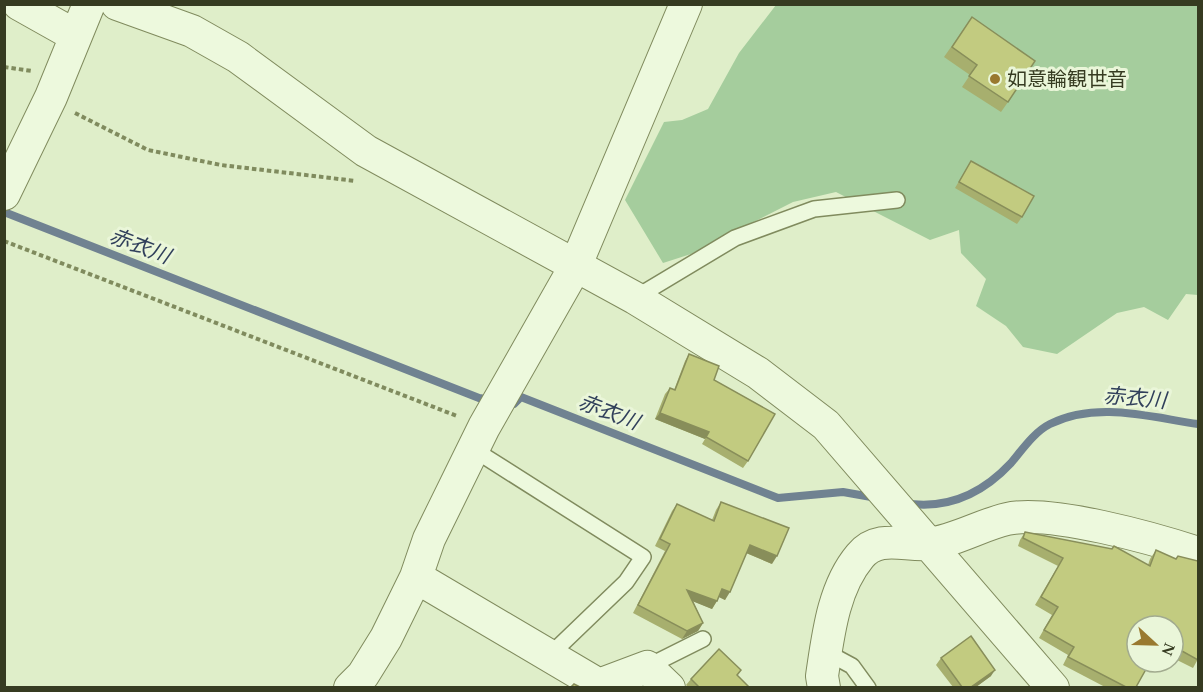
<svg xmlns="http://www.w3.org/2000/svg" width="1203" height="692" font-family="'Times New Roman','Noto Sans JP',serif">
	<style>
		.green { fill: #a5cd9d }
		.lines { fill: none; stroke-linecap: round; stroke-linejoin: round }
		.stream { stroke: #708291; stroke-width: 8 }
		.lane-casing { stroke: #808b5e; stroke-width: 18 }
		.street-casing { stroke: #808b5e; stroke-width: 34 }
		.path { stroke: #808b5e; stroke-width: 4; stroke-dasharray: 4.5 3; stroke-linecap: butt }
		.lane { stroke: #edf9dd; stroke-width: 15 }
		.street { stroke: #edf9dd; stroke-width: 32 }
		.wall { fill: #a7af6e }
		.shaded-wall { fill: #888e5a }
		.building { fill: #c2cb80; stroke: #888e5a; stroke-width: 1.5 }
		.poi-dot { fill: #99792f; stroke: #eaf6d9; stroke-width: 2 }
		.labels { text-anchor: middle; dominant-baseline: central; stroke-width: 6; stroke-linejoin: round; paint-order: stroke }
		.poi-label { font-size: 20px; fill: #363b21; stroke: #eaf6d9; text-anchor: start }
		.water-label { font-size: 21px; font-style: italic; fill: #31405b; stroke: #eaf6d9 }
	</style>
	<rect width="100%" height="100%" fill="#dfeec9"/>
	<path class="green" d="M 776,5 L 1198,5 L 1198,295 L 1186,294 L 1168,320 L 1144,307 L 1117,313 L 1057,354 L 1023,347 L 1006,326 L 976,306 L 986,279 L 961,253 L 959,230 L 930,240 L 836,192 L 793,202 L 691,254 L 663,263 L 625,200 L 664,122 L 682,120 L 708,109 L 739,53 Z"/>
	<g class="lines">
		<path class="stream" d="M 4,212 L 479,398 L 492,400
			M 507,403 L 514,404 L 521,397 L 778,498 L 843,492 L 877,498
			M 904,503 C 946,510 982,494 1011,463 C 1022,450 1034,432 1050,424 C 1097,401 1149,417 1198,424"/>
		<g class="lane-casing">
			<path id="lane" d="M 635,298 L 735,238 L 814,209 L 897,200
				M 473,449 L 643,557 L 626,582 L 549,656
				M 826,652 L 852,666 L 868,688
				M 647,667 L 703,639"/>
		</g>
		<g class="street-casing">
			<path id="street" d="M 19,4 L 76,36
				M 117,4 L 192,31 L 238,57 L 366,151 L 635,298 L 758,373 L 826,425 L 1053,688
				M 4,194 L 51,97 L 89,4
				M 416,577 L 599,685 L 647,667 L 669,688
				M 350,688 L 363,675 L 386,638 L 416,577 L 429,539 L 484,427 L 575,267 L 686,4
				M 824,688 L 822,676 C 828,636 833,588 860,556 C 878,534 904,546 928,544 C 955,541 981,525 1007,519 C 1050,509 1155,539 1198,553"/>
		</g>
		<path class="path" d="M 4,67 L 32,71
			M 75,113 L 148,150 L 221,165 L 356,181
			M 4,241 L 457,416"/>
		<use href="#lane" class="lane"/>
		<use href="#street" class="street"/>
	</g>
	<path class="wall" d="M 972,17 L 1008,102 L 1001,112 L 962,87 L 970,75 L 944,57 Z
		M 971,161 L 1022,217 L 1017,224 L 955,188 Z
		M 689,354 L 714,380 L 748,461 L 743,468 L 702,444 L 705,439 L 655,419 L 665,394 L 670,388 L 674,390 L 685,361 Z
		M 721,502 L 772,564 L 746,553 L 725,600 L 719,597 L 712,609 L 693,601 L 703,623 L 698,631 L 682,639 L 633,613 L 665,551 L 655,546 L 672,511 L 677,504 L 712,520 L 716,510 Z
		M 1025,532 L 1148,565 L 1150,559 L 1156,550 L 1198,659 L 1193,668 L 1173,658 L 1173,626 L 1137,626 L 1136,687 L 1105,687 L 1063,665 L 1068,655 L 1039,638 L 1052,615 L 1035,605 L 1058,566 L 1018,546 L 1020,540 Z
		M 941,658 L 991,676 L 976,687 L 953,687 L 936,665 Z
		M 741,670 L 737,676 L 749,687 L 688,687 L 686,685 L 691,679 Z"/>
	<path class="shaded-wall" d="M 660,413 L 709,432 L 705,439 L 655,419 Z
		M 750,545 L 777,556 L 772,564 L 744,552 Z
		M 722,589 L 730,592 L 725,600 L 717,596 Z
		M 687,590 L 717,601 L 712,609 L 682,597 Z
		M 703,623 L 698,631 L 682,639 L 687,631 Z
		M 995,670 L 991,676 L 976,687 L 971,687 Z"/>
	<path class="building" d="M 972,17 L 1035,61 L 1008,102 L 969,76 L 977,65 L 952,47 Z
		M 971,161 L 1034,196 L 1022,217 L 959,182 Z
		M 689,354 L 719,366 L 714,380 L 775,414 L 748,461 L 706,437 L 709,432 L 660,413 L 670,388 L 675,390 Z
		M 721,502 L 789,528 L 777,556 L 750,545 L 730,592 L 722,589 L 717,601 L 687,590 L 703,623 L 687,631 L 638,605 L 670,544 L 660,539 L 677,504 L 714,521 Z
		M 1025,532 L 1112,549 L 1114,546 L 1150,566 L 1156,550 L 1176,559 L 1178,556 L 1198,561 L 1198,660 L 1173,646 L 1173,626 L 1137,626 L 1137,662 L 1150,662 L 1136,687 L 1126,687 L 1068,657 L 1074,647 L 1044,630 L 1058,607 L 1041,597 L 1063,558 L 1023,538 Z
		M 971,636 L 995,670 L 971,687 L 962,687 L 941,658 Z
		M 719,649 L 741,670 L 737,675 L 749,687 L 699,687 L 691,679 Z
		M 574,684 L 580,687 L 571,687 Z"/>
	<circle class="poi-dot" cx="995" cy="79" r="6"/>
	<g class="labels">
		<g class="poi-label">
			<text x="1007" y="79">如意輪観世音</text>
		</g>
		<g class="water-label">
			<text transform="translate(140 246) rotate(21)">赤衣川</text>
			<text transform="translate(1135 398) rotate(5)">赤衣川</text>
			<text transform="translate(609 412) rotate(21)">赤衣川</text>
		</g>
	</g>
	<rect width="1203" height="692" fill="none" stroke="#363b21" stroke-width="12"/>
	<g transform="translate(1155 644) rotate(112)"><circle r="28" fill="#eaf6d9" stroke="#a2ab8f" stroke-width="1.5"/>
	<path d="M0-4.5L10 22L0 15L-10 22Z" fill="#99792f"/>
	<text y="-9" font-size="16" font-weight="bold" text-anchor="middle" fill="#363b21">N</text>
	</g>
</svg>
